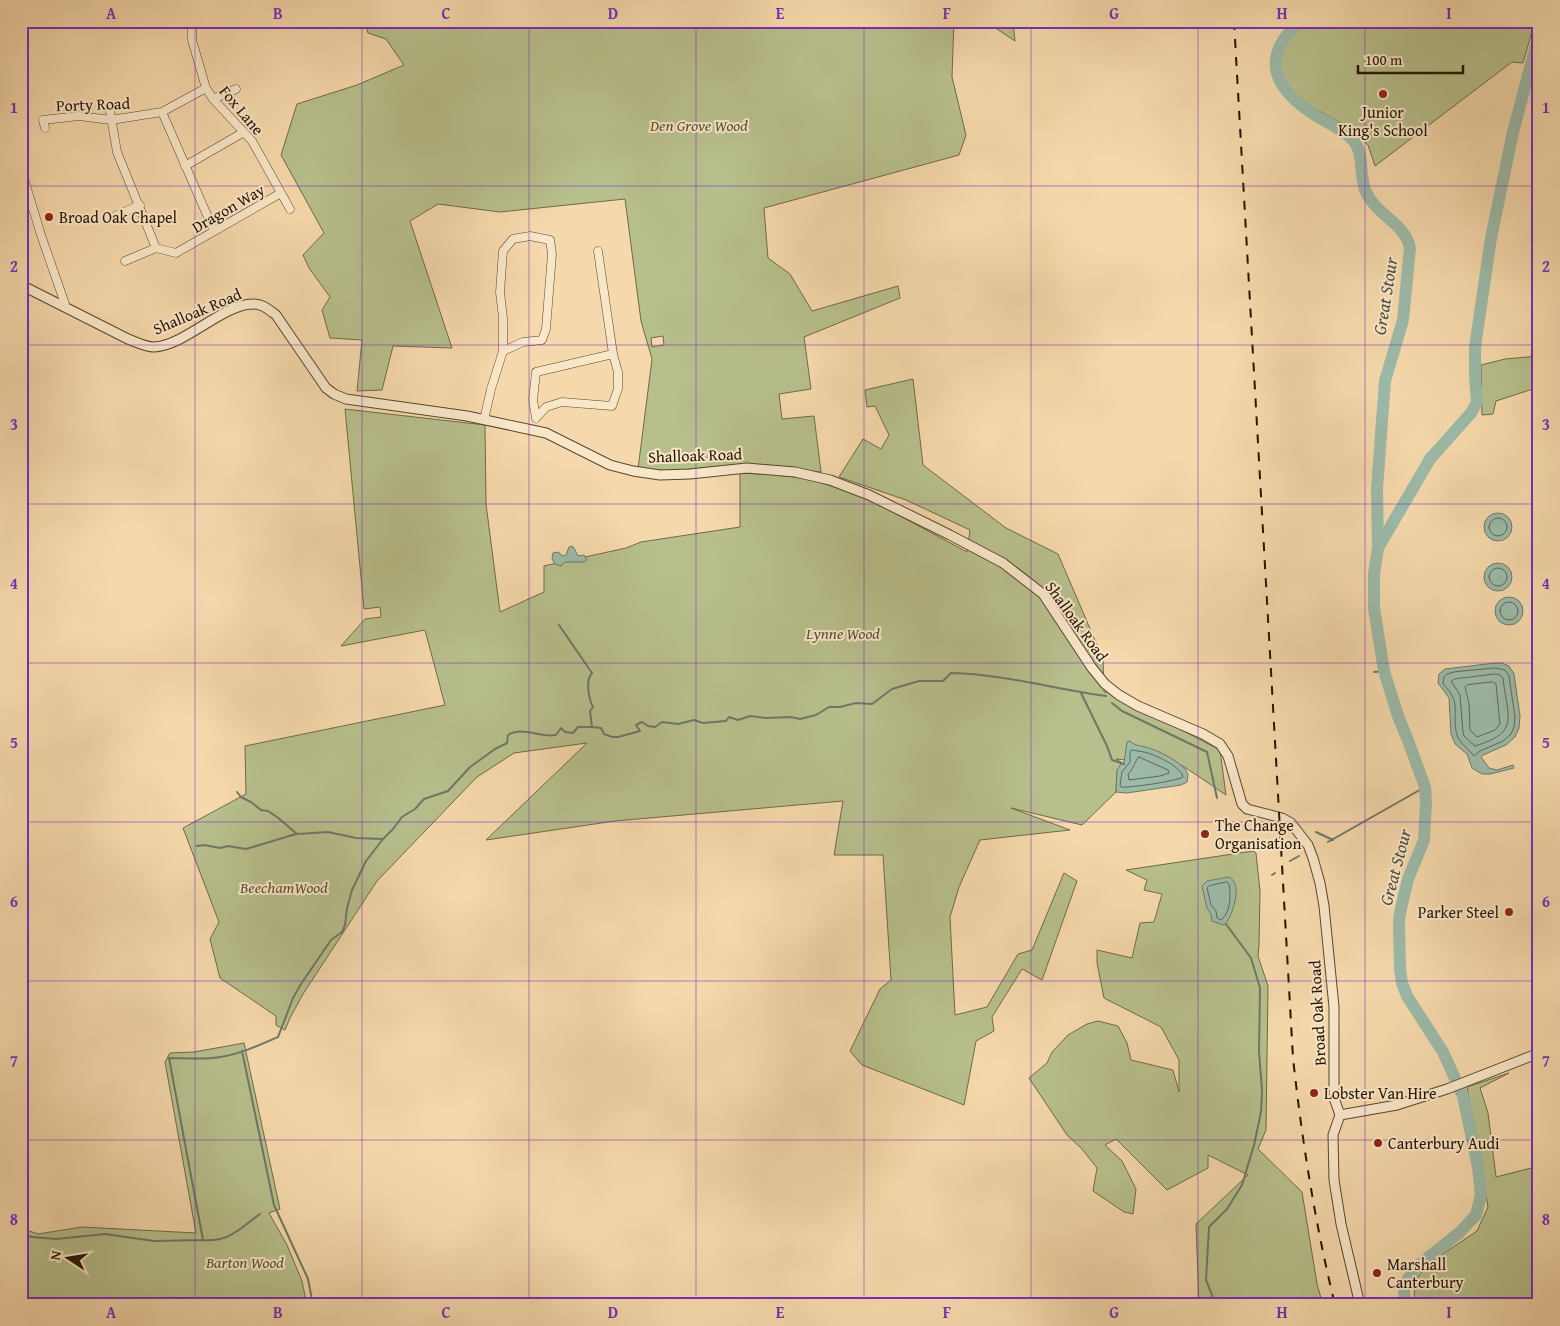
<svg xmlns="http://www.w3.org/2000/svg" width="1560" height="1326" font-family="'Gentium Book Plus',serif">
	<style>
		.green { fill: #b7bf8c; stroke: #6e6a48; fill-rule: evenodd }
		.water { fill: #9cbaa9; stroke: #6d7867 }
		.lines { fill: none; stroke-linecap: round; stroke-linejoin: round }
		.shore { stroke: #616756; stroke-width: 1 }
		.stream { stroke: #6d7867; stroke-width: 2 }
		.river { stroke: #9cbaa9; stroke-width: 12 }
		.minor-casing { stroke: #5a452d; stroke-width: 9 }
		.tertiary-casing { stroke: #5a452d; stroke-width: 11 }
		.minor { stroke: #f8e6c8; stroke-width: 8 }
		.tertiary { stroke: #f8e6c8; stroke-width: 9 }
		.rail { stroke: #261403; stroke-width: 2; stroke-dasharray: 9 9; stroke-linecap: butt }
		.grid { fill: none; stroke: #7b2cbf; stroke-width: 1; stroke-opacity: 0.55 }
		.poi-dot { fill: #8f2418; stroke: #f8e6c8; stroke-width: 2 }
		.labels { text-anchor: middle; dominant-baseline: central; stroke-width: 4; stroke-linejoin: round; paint-order: stroke }
		.street-label { font-size: 16px; fill: #261403; stroke: #f8e6c8 }
		.poi-label { font-size: 16px; fill: #261403; stroke: #f8e6c8; text-anchor: start }
		.park-label { font-size: 16px; font-style: italic; fill: #595033; stroke: #f8e6c8 }
		.water-label { font-size: 18px; font-style: italic; fill: #4f4e3d; stroke: #f8e6c8 }
		.neatline { fill: none; stroke: #7b2cbf; stroke-width: 2 }
		.grid-label { font-size: 16px; text-anchor: middle; font-weight: bold; fill: #7b2cbf }
	</style>
	<rect width="100%" height="100%" fill="#f5d8ab"/>
	<filter id="stains"><feTurbulence type="fractalNoise" baseFrequency=".004" numOctaves="4"/><feColorMatrix values="0 0 0 0 .2 0 0 0 0 .09 0 0 0 0 .02 0 0 0 .5 -.17"/></filter>
	<radialGradient id="worn" r=".72"><stop offset=".6" stop-color="#630" stop-opacity="0"/><stop offset="1" stop-color="#630" stop-opacity=".3"/></radialGradient>
	<path class="green" d="M 364,21 L 954,21 L 952,77 L 966,135 L 959,155 L 764,208 L 768,258 L 790,274 L 812,311 L 898,286 L 900,298 L 804,337 L 811,389 L 779,394 L 782,419 L 814,416 L 821,472 L 744,464 L 670,471 L 638,469 L 652,359 L 641,321 L 625,199 L 500,212 L 438,204 L 410,221 L 452,348 L 393,346 L 382,390 L 357,391 L 362,340 L 330,338 L 322,310 L 330,297 L 309,268 L 303,255 L 324,233 L 281,155 L 297,104 L 357,85 L 404,65 L 386,39 L 368,33 ZM 663,336 L 664,345 L 652,347 L 651,338 Z
		M 966,21 L 1013,21 L 1015,41 L 988,23 Z
		M 1309,21 L 1535,21 L 1523,63 L 1512,62 L 1375,166 L 1368,145 L 1350,128 L 1303,102 L 1289,87 L 1281,76 L 1279,68 L 1279,56 L 1291,33 Z
		M 1539,356 L 1539,387 L 1496,401 L 1493,414 L 1482,415 L 1481,365 L 1505,359 Z
		M 913,379 L 923,465 L 1006,528 L 1058,554 L 1103,659 L 1104,692 L 1109,692 L 1220,750 L 1226,795 C 1203,780 1163,749 1136,746 L 1125,760 L 1116,759 L 1124,764 L 1117,770 L 1116,792 L 1082,825 L 1011,808 L 1070,830 L 980,840 L 959,887 L 950,917 L 955,1015 L 987,1007 L 1018,954 L 1032,950 L 1064,873 L 1077,881 L 1042,980 L 1022,969 L 992,1017 L 994,1031 L 976,1041 L 964,1105 L 862,1065 L 850,1051 L 880,989 L 891,980 L 883,855 L 834,855 L 843,801 L 615,821 L 486,840 L 587,743 L 514,753 L 477,777 L 377,881 L 303,994 L 290,1018 L 285,1030 L 276,1025 L 276,1016 L 220,978 L 210,939 L 219,922 L 183,828 L 246,794 L 245,746 L 445,705 L 425,630 L 341,646 L 365,619 L 381,617 L 380,607 L 364,609 L 345,409 L 485,425 L 486,504 L 500,612 L 544,592 L 544,566 L 626,548 L 641,542 L 740,527 L 740,473 L 778,475 L 809,479 L 863,496 L 967,552 L 970,530 L 906,500 L 839,477 L 863,439 L 881,449 L 889,435 L 875,406 L 867,407 L 865,390 Z
		M 1253,851 L 1256,853 L 1260,891 L 1259,945 L 1258,956 L 1268,986 L 1266,1130 L 1258,1149 L 1302,1192 L 1317,1284 L 1323,1305 L 1199,1305 L 1196,1224 L 1248,1175 L 1208,1155 L 1208,1168 L 1167,1190 L 1116,1139 L 1105,1145 L 1122,1161 L 1136,1189 L 1133,1214 L 1124,1212 L 1093,1191 L 1097,1168 L 1082,1149 L 1067,1135 L 1029,1078 L 1047,1063 L 1052,1052 L 1068,1035 L 1087,1024 L 1098,1021 L 1118,1026 L 1127,1043 L 1131,1060 L 1173,1070 L 1179,1092 L 1179,1060 L 1161,1027 L 1104,998 L 1097,963 L 1097,950 L 1132,958 L 1140,923 L 1154,922 L 1162,894 L 1144,890 L 1147,880 L 1126,870 Z
		M 244,1043 L 280,1209 L 269,1213 L 287,1245 L 302,1281 L 307,1305 L 21,1305 L 21,1228 L 38,1234 L 82,1227 L 196,1233 L 165,1062 L 170,1053 L 194,1052 Z
		M 1509,1073 L 1480,1088 L 1488,1113 L 1496,1177 L 1539,1166 L 1539,1305 L 1419,1305 L 1414,1299 L 1415,1280 L 1428,1264 L 1477,1231 L 1488,1207 L 1467,1087 Z"/>
	<path class="water" d="M1484 527a14 14 0 1 1 28 0a14 14 0 1 1-28 0Z
		M 572,546 L 574,548 L 578,556 L 584,555 L 587,560 L 584,562 L 565,562 L 561,566 L 555,564 L 552,559 L 553,553 L 558,552 L 563,556 L 566,555 L 569,547 Z
		M1484 577a14 14 0 1 1 28 0a14 14 0 1 1-28 0Z
		M1495 611a14 14 0 1 1 28 0a14 14 0 1 1-28 0Z
		M 1495,663 L 1502,663 L 1509,666 L 1514,674 L 1520,716 L 1519,728 L 1515,737 L 1506,745 L 1483,755 L 1481,757 L 1489,768 L 1497,770 L 1513,765 L 1514,768 L 1490,774 L 1482,774 L 1472,768 L 1467,754 L 1455,744 L 1451,734 L 1449,698 L 1438,683 L 1439,674 L 1445,669 Z
		M 1130,741 C 1135,746 1138,745 1145,747 C 1156,749 1184,763 1188,774 L 1187,782 L 1181,785 L 1127,793 L 1116,792 L 1117,770 L 1121,764 L 1124,763 L 1127,742 Z
		M 1229,877 C 1243,884 1233,912 1227,922 L 1224,925 L 1212,921 L 1211,914 L 1207,908 L 1202,886 L 1207,881 Z"/>
	<g class="lines">
		<path class="shore" d="M1489 527a9 9 0 1 1 18 0a9 9 0 1 1-18 0Z
			M1489 577a9 9 0 1 1 18 0a9 9 0 1 1-18 0Z
			M1500 611a9 9 0 1 1 18 0a9 9 0 1 1-18 0Z
			M 1495,668 L 1505,670 L 1509,676 L 1515,717 L 1514,727 L 1511,734 L 1503,741 L 1480,751 L 1474,756 C 1469,749 1459,743 1457,735 C 1451,714 1463,703 1443,684 L 1444,677 L 1447,674 L 1454,672 Z
			M 1495,674 L 1500,675 L 1503,678 C 1507,717 1521,732 1475,746 L 1464,736 L 1463,732 L 1460,695 L 1451,681 L 1455,679 Z
			M 1493,682 L 1496,684 L 1500,724 L 1495,730 L 1477,737 L 1470,730 L 1469,703 L 1465,687 L 1467,685 Z
			M 1132,750 C 1136,751 1140,751 1144,752 C 1154,754 1182,767 1183,777 C 1177,781 1130,788 1121,787 L 1120,785 L 1122,772 L 1130,762 L 1130,752 Z
			M 1139,757 L 1168,770 L 1169,773 L 1160,776 L 1129,780 L 1128,774 C 1134,769 1135,760 1139,757 Z
			M 1227,882 L 1229,884 C 1231,895 1231,912 1221,920 L 1217,918 L 1216,911 L 1211,905 L 1207,888 L 1209,886 Z"/>
		<path class="stream" d="M 559,625 L 592,673 C 585,681 589,699 593,707 L 590,711 L 592,727 L 601,728 L 604,734 L 612,737 L 618,737 L 640,731 L 636,725 L 642,722 L 648,726 L 655,727 L 662,722 L 678,724 L 694,720 L 703,723 L 726,721 L 729,717 L 738,720 L 750,716 L 767,718 L 791,717 L 800,719 L 816,715 L 829,707 L 840,707 L 856,703 L 872,704 L 892,689 L 919,681 L 943,681 L 951,673 C 1003,674 1054,689 1106,696
			M 1374,672 L 1384,671
			M 1081,693 L 1107,746 L 1112,760 L 1124,764
			M 1112,703 L 1122,711 L 1207,752 L 1217,798
			M 237,792 L 241,797 L 251,802 L 261,810 L 268,811 L 277,817 L 297,834 L 328,832 L 356,838 L 383,839 L 393,829 L 402,817 L 415,809 L 424,799 L 448,791 L 470,767 L 495,749 L 507,743 L 508,735 C 524,726 539,738 556,735 L 561,728 L 565,732 L 573,733 L 578,727 L 592,727
			M 1316,832 L 1333,840
			M 1328,842 L 1425,787
			M 197,846 L 204,845 L 220,848 L 228,846 L 246,849 L 296,834
			M 1290,861 L 1299,856
			M 1272,875 L 1275,873
			M 242,1051 L 274,1205 L 308,1279 L 313,1305
			M 21,1234 L 32,1237 L 56,1239 L 105,1234 L 154,1241 L 203,1240 L 169,1058 C 186,1058 203,1060 220,1057 C 240,1054 260,1045 278,1037 L 293,998 L 301,984 L 331,940 L 342,932 L 345,925 L 347,908 L 352,890 L 366,861 L 383,839
			M 203,1240 C 230,1242 239,1229 260,1214
			M 1216,1305 L 1206,1280 L 1209,1227 L 1227,1209 L 1242,1185 L 1254,1145 L 1261,1112 L 1262,1091 L 1259,1051 L 1260,988 L 1251,958 L 1226,924"/>
		<path class="river" d="M 1300,21 C 1296,26 1291,30 1287,35 C 1259,71 1288,98 1318,117 C 1329,123 1342,129 1351,138 C 1366,152 1358,175 1366,192 C 1376,215 1405,223 1410,248 L 1403,320 L 1385,381 L 1377,488 L 1378,548 L 1374,574 L 1374,608 L 1384,671 L 1398,716 L 1409,743 L 1425,787 L 1426,802 L 1424,840 L 1408,879 L 1402,904 L 1399,919 L 1400,969 L 1402,983 L 1407,996 L 1443,1052 L 1463,1096 L 1478,1167 L 1481,1195 L 1476,1215 L 1459,1233 L 1415,1268 L 1408,1279 L 1404,1290 L 1405,1305
			M 1378,548 L 1430,459 L 1471,413 L 1477,402 L 1475,378 L 1475,347 L 1491,238 L 1513,132 L 1539,34"/>
		<g class="minor-casing">
			<path id="minor" d="M 192,21 L 192,40 L 206,88 L 213,99 L 252,141 L 290,209
				M 213,99 L 236,89
				M 110,111 L 117,152 L 156,248 L 176,253 L 281,193
				M 162,112 L 214,231
				M 45,128 L 43,120 L 79,116 L 111,120 L 162,112 L 206,88
				M 185,166 L 244,132
				M 21,169 L 41,235 L 65,304 L 65,307
				M 108,219 L 140,205
				M 530,236 L 550,240 L 552,254 L 546,329 L 542,340 L 523,342 L 503,351 L 503,318 L 500,292 L 503,251 L 513,239 Z
				M 598,251 L 613,354 L 618,372 L 618,389 L 612,406 L 562,402 L 546,407 L 536,418 L 533,400 L 536,372 L 613,354
				M 125,261 L 156,248
				M 484,420 L 491,389 L 503,351"/>
		</g>
		<g class="tertiary-casing">
			<path id="tertiary" d="M 21,285 L 128,339 C 136,342 145,347 154,347 C 184,346 222,305 252,304 C 261,303 268,309 276,315 L 326,388 L 334,394 L 346,399 L 467,416 L 546,433 L 610,465 L 633,471 L 660,475 L 690,474 L 747,468 L 795,472 L 830,480 L 869,495 L 950,535 L 1003,563 L 1043,594 L 1092,668 L 1105,684 L 1119,695 L 1138,706 L 1203,734 L 1220,744 L 1228,756 L 1242,804 L 1247,809 L 1282,818 L 1291,823 L 1308,845 L 1313,858 L 1320,883 L 1324,906 L 1334,1007 L 1334,1098 L 1340,1115 L 1333,1135 L 1334,1180 L 1341,1224 L 1360,1305
				M 1340,1115 L 1397,1105 L 1447,1089 L 1539,1053"/>
		</g>
		<use href="#minor" class="minor"/>
		<use href="#tertiary" class="tertiary"/>
		<path class="rail" d="M 1234,21 L 1293,1058 C 1302,1141 1315,1223 1335,1305"/>
	</g>
	<path class="grid" d="M 195,21 L 195,1305M 362,21 L 362,1305M 529,21 L 529,1305M 696,21 L 696,1305M 864,21 L 864,1305M 1031,21 L 1031,1305M 1198,21 L 1198,1305M 1365,21 L 1365,1305M 21,186 L 1539,186M 21,345 L 1539,345M 21,504 L 1539,504M 21,663 L 1539,663M 21,822 L 1539,822M 21,981 L 1539,981M 21,1140 L 1539,1140"/>
	<g class="poi-dot">
		<circle cx="1383" cy="94" r="5"/>
		<circle cx="49" cy="217" r="5"/>
		<circle cx="1205" cy="834" r="5"/>
		<circle cx="1509" cy="912" r="5"/>
		<circle cx="1314" cy="1093" r="5"/>
		<circle cx="1378" cy="1143" r="5"/>
		<circle cx="1377" cy="1273" r="5"/>
	</g>
	<g class="labels">
		<g class="street-label">
			<text transform="translate(93 104) rotate(-2)">Porty Road</text>
			<text transform="translate(242 110) rotate(50)">Fox Lane</text>
			<text transform="translate(228 208) rotate(-30)">Dragon Way</text>
			<text transform="translate(197 311) rotate(-23)">Shalloak Road</text>
			<text transform="translate(695 455) rotate(-2)">Shalloak Road</text>
			<text transform="translate(1077 621) rotate(54)">Shalloak Road</text>
			<text transform="translate(1317 1013) rotate(-93)">Broad Oak Road</text>
		</g>
		<g class="poi-label">
			<text x="1383" y="112" text-anchor="middle">Junior<tspan x="1383" dy="18">King's School</tspan></text>
			<text x="59" y="217">Broad Oak Chapel</text>
			<text x="1215" y="825">The Change<tspan x="1215" dy="18">Organisation</tspan></text>
			<text x="1499" y="912" text-anchor="end">Parker Steel</text>
			<text x="1324" y="1093">Lobster Van Hire</text>
			<text x="1388" y="1143">Canterbury Audi</text>
			<text x="1387" y="1264">Marshall<tspan x="1387" dy="18">Canterbury</tspan></text>
		</g>
		<g class="park-label">
			<text x="699" y="125">Den Grove Wood</text>
			<text x="843" y="633">Lynne Wood</text>
			<text x="284" y="887">BeechamWood</text>
			<text x="245" y="1262">Barton Wood</text>
		</g>
		<g class="water-label">
			<text transform="translate(1385 296) rotate(-81)">Great Stour</text>
			<text transform="translate(1395 867) rotate(-75)">Great Stour</text>
		</g>
	</g>
	<rect width="1560" height="1326" fill="none" stroke="#f5d8ab" stroke-width="55"/>
	<g transform="translate(68 1258) rotate(282)" stroke="#f8e6c8" stroke-width="4" paint-order="stroke">
	<path d="M0-4L9 19L0 12L-9 19Z" fill="#261403"/>
	<text y="-8" font-size="14" font-weight="bold" text-anchor="middle" fill="#261403">N</text>
	</g>
	<path d="M1358 65v8h105v-8" fill="none" stroke="#261403" stroke-width="2.5"/>
	<text x="1365" y="65" font-size="15" fill="#261403" stroke="#f8e6c8" stroke-width="4" paint-order="stroke">100 m</text>
	<rect x="28" y="28" width="1504" height="1270" class="neatline"/>
	<g class="grid-label">
		<text x="111" y="19">A</text>
		<text x="278" y="19">B</text>
		<text x="446" y="19">C</text>
		<text x="613" y="19">D</text>
		<text x="780" y="19">E</text>
		<text x="947" y="19">F</text>
		<text x="1114" y="19">G</text>
		<text x="1282" y="19">H</text>
		<text x="1449" y="19">I</text>
		<text x="14" y="113">1</text>
		<text x="1546" y="113">1</text>
		<text x="14" y="272">2</text>
		<text x="1546" y="272">2</text>
		<text x="14" y="430">3</text>
		<text x="1546" y="430">3</text>
		<text x="14" y="589">4</text>
		<text x="1546" y="589">4</text>
		<text x="14" y="748">5</text>
		<text x="1546" y="748">5</text>
		<text x="14" y="907">6</text>
		<text x="1546" y="907">6</text>
		<text x="14" y="1066">7</text>
		<text x="1546" y="1066">7</text>
		<text x="14" y="1225">8</text>
		<text x="1546" y="1225">8</text>
		<text x="111" y="1318">A</text>
		<text x="278" y="1318">B</text>
		<text x="446" y="1318">C</text>
		<text x="613" y="1318">D</text>
		<text x="780" y="1318">E</text>
		<text x="947" y="1318">F</text>
		<text x="1114" y="1318">G</text>
		<text x="1282" y="1318">H</text>
		<text x="1449" y="1318">I</text>
	</g>
	<rect width="100%" height="100%" filter="url(#stains)"/>
	<rect width="100%" height="100%" fill="url(#worn)"/>
</svg>
